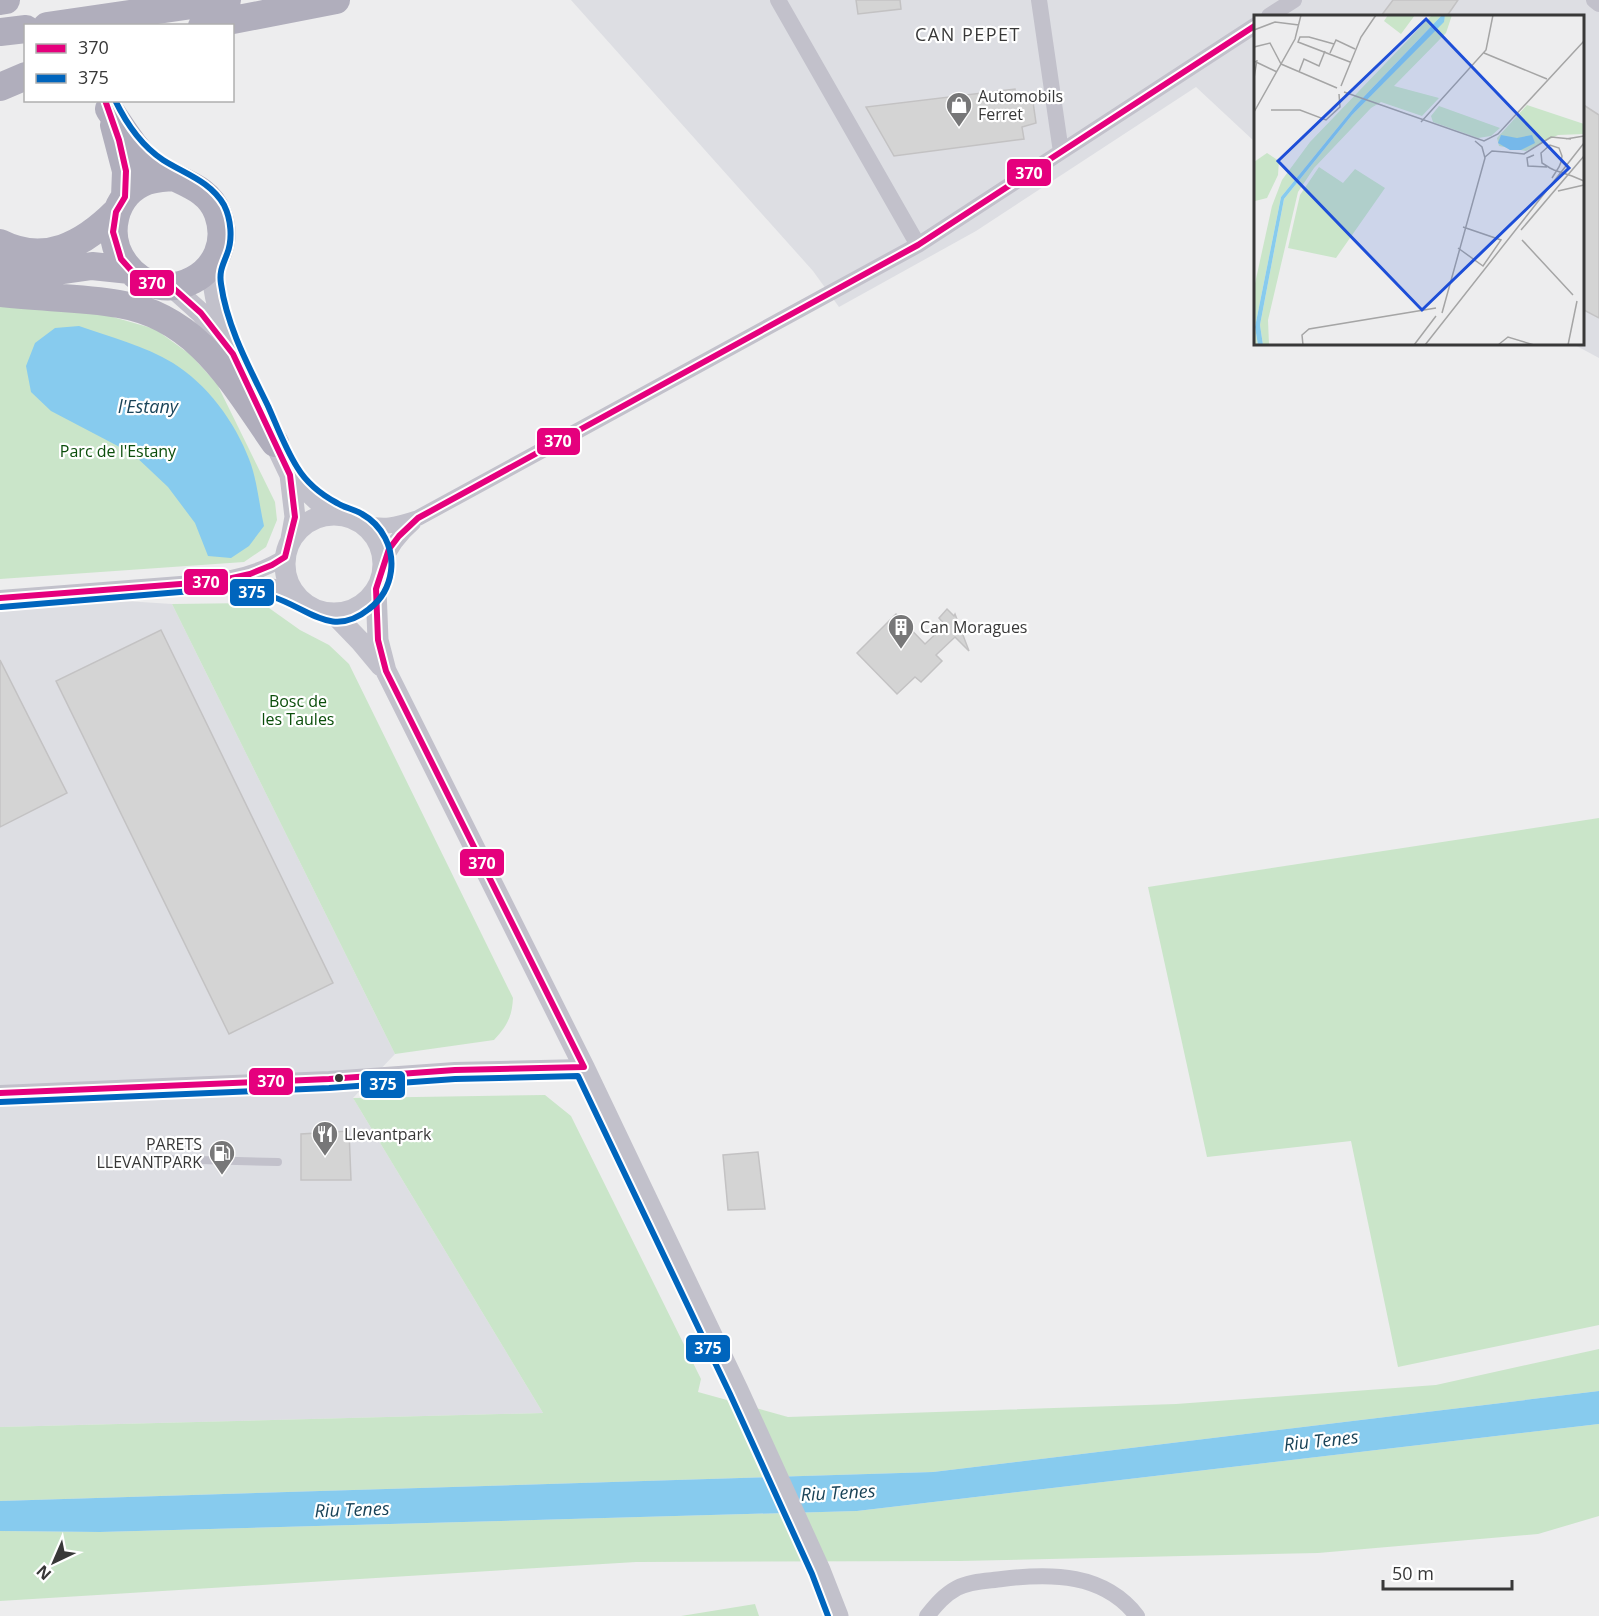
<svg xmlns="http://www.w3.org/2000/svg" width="1599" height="1616" font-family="'Open Sans',sans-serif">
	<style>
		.built { fill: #dddee3 }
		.green { fill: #cae5c9 }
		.water { fill: #87cbee }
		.building { fill: #d4d4d4; stroke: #c3c2c3; stroke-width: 1.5 }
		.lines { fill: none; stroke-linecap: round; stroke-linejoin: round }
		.service { stroke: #c2c1cb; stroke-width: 8 }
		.minor { stroke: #c2c1cb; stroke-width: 16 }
		.tertiary { stroke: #c2c1cb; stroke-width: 21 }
		.trunk { stroke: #b0aebc; stroke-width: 28 }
		.bus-1-casing { stroke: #fff; stroke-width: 10 }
		.bus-2-casing { stroke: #fff; stroke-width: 10 }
		.bus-1 { stroke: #e5007d; stroke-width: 6 }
		.bus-2 { stroke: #0065bd; stroke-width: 6 }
		.bus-dot { fill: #383838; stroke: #fff; stroke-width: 2 }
		.labels { text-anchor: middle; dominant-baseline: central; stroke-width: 4.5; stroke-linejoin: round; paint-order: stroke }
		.poi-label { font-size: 16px; fill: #383838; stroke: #fff; text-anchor: start }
		.park-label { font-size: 16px; fill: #0b4e0b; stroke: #fff }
		.neighbourhood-label { font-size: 18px; letter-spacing: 1.5px; fill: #383838; stroke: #fff }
		.water-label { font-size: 18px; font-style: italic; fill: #194358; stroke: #fff }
		.inset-road { fill: none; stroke: #a5a5a5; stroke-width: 1.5 }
		.view { fill: #1d4ed8; fill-opacity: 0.15; stroke: #1d4ed8; stroke-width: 3 }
		.inset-edge { fill: none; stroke: #383838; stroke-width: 3 }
		.line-badge { stroke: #fff; stroke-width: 2 }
		.badge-label { font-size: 16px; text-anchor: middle; font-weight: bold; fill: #fff }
	</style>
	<rect width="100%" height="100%" fill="#ededee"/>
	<path class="built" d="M 571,0 L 1599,0 L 1599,358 L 1573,344 L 1582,344 L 1582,16 L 1256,16 L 1255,142 L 1196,87 L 976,231 L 839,307 L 813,271 Z
		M 0,593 L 172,604 L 395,1054 L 353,1098 L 543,1413 L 0,1427 Z"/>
	<path class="green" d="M 0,305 L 106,315 L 155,329 L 191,355 L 217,384 L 275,502 L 277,520 L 266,547 L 244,562 L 0,579 Z
		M 252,603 L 269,608 L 300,630 L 329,645 L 349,664 L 513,998 C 512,1017 507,1026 494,1040 L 395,1054 L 172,604 Z
		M 1599,818 L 1599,1325 L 1398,1367 L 1351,1141 L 1207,1157 L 1148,887 Z
		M 545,1095 L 571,1116 L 701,1379 L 698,1392 L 788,1417 L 1176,1404 L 1436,1385 L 1599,1349 L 1599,1391 L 933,1472 L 0,1501 L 0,1427 L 543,1413 L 353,1098 Z
		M 1599,1424 L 1599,1516 L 1538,1534 L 1318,1553 L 960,1561 L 636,1562 L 0,1601 L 0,1531 L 100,1532 L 857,1511 Z
		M 755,1604 L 759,1616 L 681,1616 Z"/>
	<path class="water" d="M 79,326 C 110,337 145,346 173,363 C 207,384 235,422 249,459 C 257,479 259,504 264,526 L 249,546 L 231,558 L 208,556 L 195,523 L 168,487 L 133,454 L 51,411 L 31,392 L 26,366 L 35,343 L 55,328 Z
		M 1599,1391 L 1599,1424 L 857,1511 L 100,1532 L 0,1531 L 0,1501 L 933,1472 Z"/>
	<path class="building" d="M 856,0 L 900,0 L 901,9 L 858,14 Z
		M 1393,0 L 1458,0 L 1447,16 L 1381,16 Z
		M 1015,89 L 1017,103 L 1033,102 L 1036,123 L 1022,127 L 1024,139 L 894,156 L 866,107 Z
		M 1582,104 L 1599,115 L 1599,318 L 1582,309 Z
		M 947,609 L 954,616 L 955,614 L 969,651 L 955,637 L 936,655 L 942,661 L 921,682 L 915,677 L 897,694 L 857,653 L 896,614 L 925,644 L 945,625 L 939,618 Z
		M 161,630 L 333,983 L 229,1034 L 56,681 Z
		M 0,660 L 67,793 L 0,827 Z
		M 349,1131 L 351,1180 L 301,1180 L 301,1134 Z
		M 758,1152 L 765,1209 L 728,1210 L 723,1155 Z"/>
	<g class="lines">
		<path class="service" d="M 160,1159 L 278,1162"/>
		<path class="minor" d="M 778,0 L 918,245
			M 1039,0 L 1061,152
			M 1594,0 L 1599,4
			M 1269,16 L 1294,0
			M 361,523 C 386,528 393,526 418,518 L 918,245 L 1256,25
			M 383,564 C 390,547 399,535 413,523
			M 231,578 C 251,574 268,568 285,557
			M 0,598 L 219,581 L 275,587 L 297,597
			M 0,1093 L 329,1079 L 455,1070 L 584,1067
			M 927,1616 C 936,1605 944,1595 957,1588 C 970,1581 988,1581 1002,1579 C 1051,1573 1104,1573 1137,1616"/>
		<path class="tertiary" d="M 211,265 C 214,310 231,351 251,392
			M 172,287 L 201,313 L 223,341
			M 269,431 L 290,475 L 295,517 L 291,539
			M 290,475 L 319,502 L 339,515
			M285 564a49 49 0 1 1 98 0a49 49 0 1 1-98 0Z
			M 376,589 L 378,640 L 386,671 L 584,1067 L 738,1390 L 820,1570 L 838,1616
			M 333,613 L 361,642 L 381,666"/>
		<path class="trunk" d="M 0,1 L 6,0
			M 47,26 L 227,0
			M 202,26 L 336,0
			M 0,32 L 26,29
			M 0,87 L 26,76
			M 109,109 C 122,128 136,152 154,166 C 176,182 208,185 218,214 C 239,273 162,314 125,264 C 104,236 113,194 147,181 C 156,178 165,178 174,177
			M 114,125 L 126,171 L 125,197
			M 0,243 C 45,266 84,244 116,212
			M 0,270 L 36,274 L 92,266 L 130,270
			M 0,293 C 39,298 80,297 119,304 C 198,317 233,383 275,443"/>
		<g class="bus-1-casing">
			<path id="bus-1" d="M 0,598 L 219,581 L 250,574 L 272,565 L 285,557 L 295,517 L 290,475 L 233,354 L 201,313 L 172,287 L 160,286 L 138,278 L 121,259 L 113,232 L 116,212 L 125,197 L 126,171 L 119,140 L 105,100
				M 0,1093 L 329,1079 L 455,1070 L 584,1067 L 386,671 L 378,640 L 376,589 L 389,549 L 399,536 L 418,518 L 918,245 L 1256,25"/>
		</g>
		<g class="bus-2-casing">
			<path id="bus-2" d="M 1,607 L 192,591 C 218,589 248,590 273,597 C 308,608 332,639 369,609 C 381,600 389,586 391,571 C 394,548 382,525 362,514 C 354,509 345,508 337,503 C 322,495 306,482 297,467 C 285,448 277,426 268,406 C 249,367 227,327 221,284 C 219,271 223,265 227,254 C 233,239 231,219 224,205 C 210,181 185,174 163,160 C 142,146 126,123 115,100
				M 0,1102 L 329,1088 L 455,1079 L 578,1076 L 730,1394 L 812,1574 L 828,1616"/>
		</g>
		<use href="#bus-1" class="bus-1"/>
		<use href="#bus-2" class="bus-2"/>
	</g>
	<defs>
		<g id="shop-pin" transform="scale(1.35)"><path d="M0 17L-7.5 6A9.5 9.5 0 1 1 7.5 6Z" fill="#777778" stroke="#fff"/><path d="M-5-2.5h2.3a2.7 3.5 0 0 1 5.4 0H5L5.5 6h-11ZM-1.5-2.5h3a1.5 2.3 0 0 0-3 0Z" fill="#fff"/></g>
		<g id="building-pin" transform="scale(1.35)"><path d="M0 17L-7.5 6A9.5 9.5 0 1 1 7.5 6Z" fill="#777778" stroke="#fff"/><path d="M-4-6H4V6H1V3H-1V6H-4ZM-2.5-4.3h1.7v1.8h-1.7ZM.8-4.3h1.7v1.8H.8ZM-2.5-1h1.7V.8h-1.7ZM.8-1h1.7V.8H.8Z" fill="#fff"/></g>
		<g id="restaurant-pin" transform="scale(1.35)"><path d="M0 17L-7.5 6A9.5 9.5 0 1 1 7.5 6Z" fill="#777778" stroke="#fff"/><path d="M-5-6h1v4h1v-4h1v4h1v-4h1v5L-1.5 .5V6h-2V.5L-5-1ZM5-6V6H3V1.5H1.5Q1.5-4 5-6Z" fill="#fff"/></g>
		<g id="fuel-pin" transform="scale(1.35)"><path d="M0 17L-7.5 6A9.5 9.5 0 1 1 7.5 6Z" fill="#777778" stroke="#fff"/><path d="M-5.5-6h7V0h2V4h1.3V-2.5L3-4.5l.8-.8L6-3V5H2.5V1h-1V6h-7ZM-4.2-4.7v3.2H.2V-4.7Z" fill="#fff"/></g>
	</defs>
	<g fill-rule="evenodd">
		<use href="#shop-pin" x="959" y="105"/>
		<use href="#building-pin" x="901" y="627"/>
		<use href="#restaurant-pin" x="325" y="1134"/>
		<use href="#fuel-pin" x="222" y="1153"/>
	</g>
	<circle class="bus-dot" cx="339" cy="1078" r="5"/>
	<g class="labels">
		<g class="poi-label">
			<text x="978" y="96">Automobils<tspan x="978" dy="18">Ferret</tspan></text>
			<text x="920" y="627">Can Moragues</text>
			<text x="344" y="1134">Llevantpark</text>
			<text x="202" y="1144" text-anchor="end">PARETS<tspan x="202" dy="18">LLEVANTPARK</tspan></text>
		</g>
		<g class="park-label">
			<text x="118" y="451">Parc de l'Estany</text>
			<text x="298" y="701">Bosc de<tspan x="298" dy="18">les Taules</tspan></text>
		</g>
		<g class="neighbourhood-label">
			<text x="968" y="34">CAN PEPET</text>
		</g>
		<g class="water-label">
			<text x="148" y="406">l'Estany</text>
			<text transform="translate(1321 1440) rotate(-6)">Riu Tenes</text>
			<text transform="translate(838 1492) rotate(-3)">Riu Tenes</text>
			<text transform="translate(352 1509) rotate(-2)">Riu Tenes</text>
		</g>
	</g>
	<g transform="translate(1254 15)">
		<rect width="330" height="330" fill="#ededee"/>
		<path d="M 134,0 L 161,0 L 147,19 L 130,6 ZM 178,0 L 188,0 L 102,90 L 27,182 L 1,312 L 4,330 L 0,330 L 0,273 L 18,191 L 28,165 L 56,127 ZM 191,0 L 198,0 L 192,18 L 140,71 L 185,83 L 168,101 L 127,87 L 117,93 L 60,153 L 44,177 L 14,305 L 15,330 L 9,330 L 6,310 L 30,184 L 98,100 L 189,7 ZM 273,90 L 330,109 L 330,119 L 304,120 L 272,136 L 245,131 L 243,123 ZM 185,91 L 246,113 L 237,121 L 224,123 L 179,107 L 177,101 ZM 13,138 L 25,146 L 24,160 L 13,183 L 1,186 L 0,147 ZM 65,152 L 89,168 L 101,154 L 131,173 L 82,243 L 34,233 L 46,180 Z" fill="#cae5c9"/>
		<path d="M 188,0 L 191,0 L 190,7 L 98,100 L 30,184 L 6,310 L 9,330 L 4,330 L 1,312 L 27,182 L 102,90 ZM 247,120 L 263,123 L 278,120 L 281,128 L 267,135 L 256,135 L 244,128 Z" fill="#87cbee"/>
		<path class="inset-road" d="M 0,15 L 21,7 L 45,10M 80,29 L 55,22 L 46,22 L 44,27 L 96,47M 0,32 L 16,28 L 27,49M 76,38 L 82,25 L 101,34M 230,38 L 293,64M 0,46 L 23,57M 27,49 L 83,73M 45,57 L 50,44 L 65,51 L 71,36M 0,63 L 3,45M 87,71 L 107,22 L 122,0M 90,77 L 230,126 L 244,119 L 330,26M 17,95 L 46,95 L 72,105 L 86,92 L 85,79M 0,97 L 41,24 L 47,0M 167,107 L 232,35 L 239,0M 312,124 L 330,121M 251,137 L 270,139 L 297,122 L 317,124M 280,140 L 273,143 L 274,151 L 293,152M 231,142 L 238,136 L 251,137M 298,163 L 305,152 L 307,147 L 308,141 L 305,133 L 296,130 L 287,138 L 288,148 L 296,153 L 300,155 L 318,161 L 330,166M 304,176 L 330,170M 267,215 L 330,141M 272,229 L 268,225 L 319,280M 204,233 L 229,251 L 247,225 L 209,212M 188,298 L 231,143 L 228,132 L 221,126M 49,330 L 48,320 L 55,314 L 182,293M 160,330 L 182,301M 171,330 L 330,128M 244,330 L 254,322 L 280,330M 314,330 L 323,286"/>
		<path class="view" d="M 172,4 L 315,153 L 168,295 L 24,146 Z"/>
		<rect width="330" height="330" class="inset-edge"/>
	</g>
	<g class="line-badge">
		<rect x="1006" y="158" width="46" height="29" rx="6" fill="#e5007d"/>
		<rect x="129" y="269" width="46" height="28" rx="6" fill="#e5007d"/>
		<rect x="536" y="427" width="45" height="29" rx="6" fill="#e5007d"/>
		<rect x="183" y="568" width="46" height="28" rx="6" fill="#e5007d"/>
		<rect x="229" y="578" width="46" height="29" rx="6" fill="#0065bd"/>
		<rect x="459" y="848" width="46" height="29" rx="6" fill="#e5007d"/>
		<rect x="248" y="1067" width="46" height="29" rx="6" fill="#e5007d"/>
		<rect x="360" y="1070" width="46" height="29" rx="6" fill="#0065bd"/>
		<rect x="685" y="1334" width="46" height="29" rx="6" fill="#0065bd"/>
	</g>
	<g class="badge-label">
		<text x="1029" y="179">370</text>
		<text x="152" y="289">370</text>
		<text x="558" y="447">370</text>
		<text x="206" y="588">370</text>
		<text x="252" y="598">375</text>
		<text x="482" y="869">370</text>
		<text x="271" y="1087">370</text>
		<text x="383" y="1090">375</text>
		<text x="708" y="1354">375</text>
	</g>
	<rect x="24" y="24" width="210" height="78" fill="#ffffff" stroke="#afafaf" stroke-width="1.5"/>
	<rect x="36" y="44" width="30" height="9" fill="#e5007d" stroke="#afafaf" stroke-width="1.5"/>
	<text x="78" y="54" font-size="18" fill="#383838">370</text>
	<rect x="36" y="74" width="30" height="9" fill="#0065bd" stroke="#afafaf" stroke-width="1.5"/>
	<text x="78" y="84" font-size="18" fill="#383838">375</text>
	<g transform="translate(54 1562) rotate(224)" stroke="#ffffff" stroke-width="4.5" paint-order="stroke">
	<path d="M0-4.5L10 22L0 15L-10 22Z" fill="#383838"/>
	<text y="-9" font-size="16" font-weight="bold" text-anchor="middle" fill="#383838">N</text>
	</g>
	<path d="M1383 1580v9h129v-9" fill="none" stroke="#383838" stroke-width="3"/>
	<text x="1392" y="1580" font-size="18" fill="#383838" stroke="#ffffff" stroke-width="4.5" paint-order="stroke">50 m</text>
</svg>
